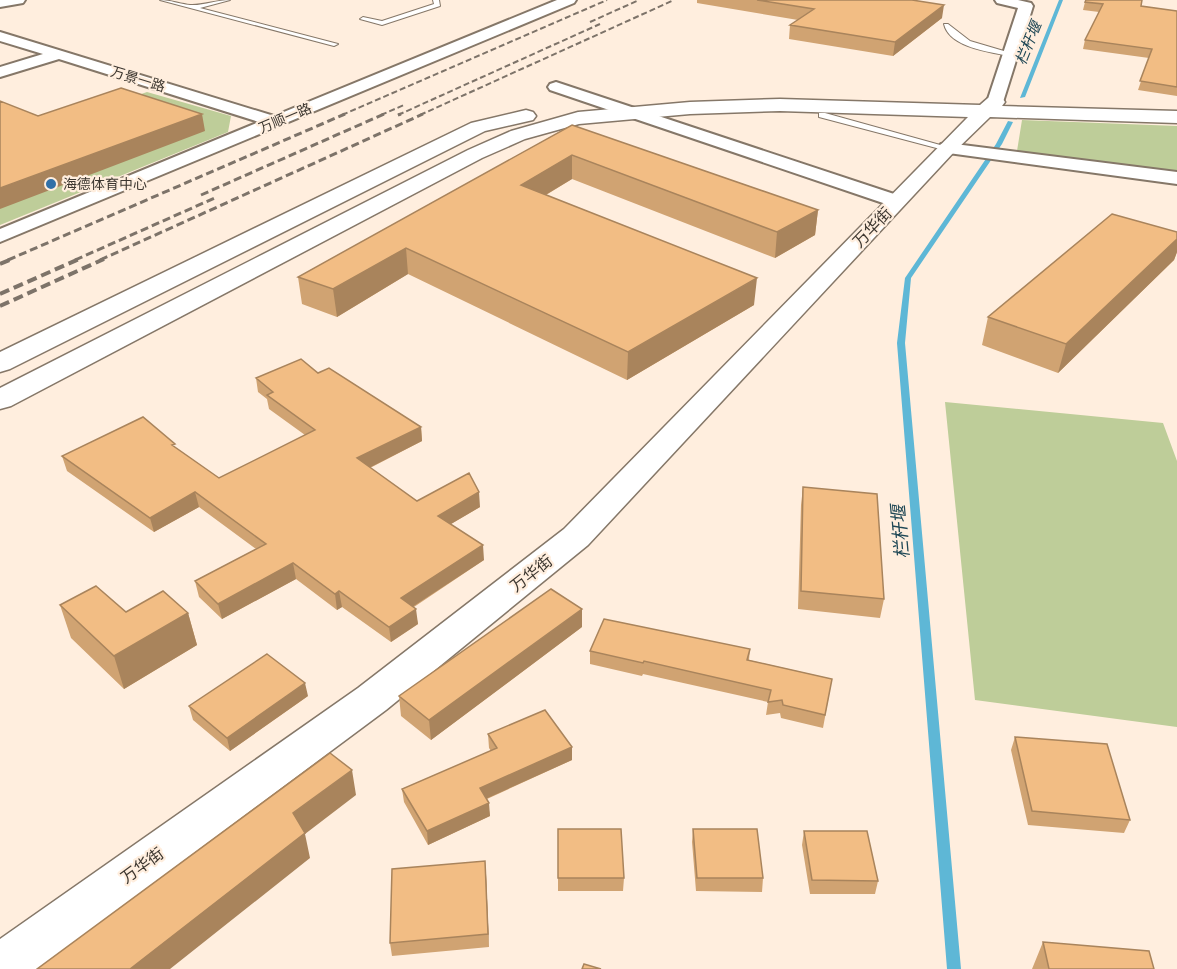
<svg xmlns="http://www.w3.org/2000/svg" width="1177" height="969" font-family="Lora,'Noto Sans SC',serif">
	<style>
		.green { fill: #becd99 }
		.lines { fill: none; stroke-linecap: round; stroke-linejoin: round }
		.stream { fill: #5eb7d6; fill-rule: evenodd }
		.service-casing { stroke: #857768; stroke-width: 2 }
		.minor-casing { stroke: #857768; stroke-width: 4 }
		.tertiary-casing { stroke: #857768; stroke-width: 3 }
		.service { fill: #fff; fill-rule: evenodd }
		.minor { fill: #fff; fill-rule: evenodd }
		.tertiary { fill: #fff; fill-rule: evenodd }
		.rail-far2 { stroke: #7d7369; stroke-width: 2; stroke-dasharray: 6 3; stroke-linecap: butt }
		.rail-far1 { stroke: #7d7369; stroke-width: 3; stroke-dasharray: 8 4; stroke-linecap: butt }
		.rail { stroke: #7d7369; stroke-width: 4; stroke-dasharray: 10 5; stroke-linecap: butt }
		.wall { fill: #d0a372 }
		.shaded-wall { fill: #a9845c }
		.building { fill: #f2bd84; stroke: #a9845c; stroke-width: 1.5 }
		.poi-dot { fill: #3170a7; stroke: #ffeede; stroke-width: 2 }
		.labels { text-anchor: middle; dominant-baseline: central; stroke-width: 4.5; stroke-linejoin: round; paint-order: stroke }
		.far-street-label { font-size: 14px; fill: #3d3730; stroke: #ffeede }
		.far-poi-label { font-size: 14px; fill: #3d3730; stroke: #ffeede; text-anchor: start }
		.far-water-label { font-size: 15px; font-style: italic; fill: #1f4755; stroke: #ffeede }
		.street-label { font-size: 16px; fill: #3d3730; stroke: #ffeede }
		.water-label { font-size: 18px; font-style: italic; fill: #1f4755; stroke: #ffeede }
	</style>
	<rect width="100%" height="100%" fill="#ffeede"/>
	<path class="green" d="M 147,92 L 231,116 L 228,132 L 0,225 L 0,143 Z
		M 1022,120 L 1177,126 L 1177,172 L 1017,151 Z
		M 945,402 L 1163,423 L 1177,461 L 1177,727 L 975,700 Z"/>
	<g class="lines">
		<path class="stream" d="M 1059,0 L 1063,0 L 1025,97 L 1020,98 Z
			M 1008,121 L 1013,122 L 1002,144 L 911,278 L 905,343 L 961,969 L 947,969 L 897,343 L 905,278 L 996,144 Z"/>
		<g class="service-casing">
			<path id="service" d="M 160,0 C 171,0 179,4 190,5 C 202,6 217,0 230,0 L 200,8 L 338,44 L 334,46 Z
				M 433,0 L 439,0 L 440,6 L 382,25 L 360,19 L 363,17 L 382,21 L 434,4 Z
				M 944,24 L 948,24 L 970,41 L 1014,54 L 1010,56 C 989,52 949,47 944,24 Z
				M 819,113 L 825,113 L 951,148 L 944,150 L 819,117 Z"/>
		</g>
		<g class="minor-casing">
			<path id="minor" d="M 0,0 L 25,0 L 23,3 L 0,7 Z
				M 557,0 L 576,0 L 574,3 L 0,242 L 0,229 L 259,122 L 59,59 L 0,77 L 0,67 L 43,54 L 0,41 L 0,32 L 274,116 Z
				M 995,0 L 1018,0 L 1031,3 L 1033,6 L 1003,102 L 995,107 L 987,102 L 1018,8 L 997,3 Z
				M 556,82 L 903,197 L 906,201 L 903,205 L 889,205 L 550,90 L 548,87 L 550,84 Z
				M 947,143 L 1177,172 L 1177,184 L 941,152 L 938,148 L 941,144 Z"/>
		</g>
		<g class="tertiary-casing">
			<path id="tertiary" d="M 995,96 L 1002,98 L 1005,102 L 1002,106 L 1177,111 L 1177,123 L 990,117 L 954,152 L 588,545 L 386,710 L 38,969 L 0,969 L 0,939 L 358,688 L 564,529 L 968,117 L 780,111 L 690,114 L 579,124 L 525,139 L 482,158 L 11,406 L 0,409 L 0,388 L 468,150 L 511,131 L 578,112 L 690,102 L 780,99 L 980,105 L 988,98 Z
				M 526,110 L 533,112 L 536,116 L 533,120 L 485,131 L 10,369 L 0,372 L 0,352 L 471,123 Z"/>
		</g>
		<use href="#service" class="service"/>
		<use href="#minor" class="minor"/>
		<use href="#tertiary" class="tertiary"/>
		<path class="rail-far2" d="M 590,22 L 639,0
			M 342,115 L 607,0
			M 381,115 L 404,105
			M 398,115 L 600,24
			M 420,115 L 674,0"/>
		<path class="rail-far1" d="M 398,115 L 401,114
			M 201,195 L 384,114
			M 8,260 L 345,114
			M 75,260 L 217,197
			M 100,260 L 423,114"/>
		<path class="rail" d="M 0,264 L 12,259
			M 0,294 L 79,259
			M 0,306 L 104,259"/>
	</g>
	<path class="wall" d="M 697,0 L 912,0 L 942,18 L 893,56 L 789,39 L 790,25 L 798,20 L 697,3 Z
		M 1085,2 L 1141,6 L 1177,11 L 1177,96 L 1138,90 L 1149,58 L 1083,49 L 1085,40 L 1099,12 L 1083,10 Z
		M 572,125 L 818,210 L 815,235 L 775,258 L 572,179 L 546,195 L 754,305 L 627,380 L 408,274 L 337,317 L 302,304 L 298,277 Z
		M 1177,232 L 1177,252 L 1174,260 L 1058,373 L 982,345 L 988,317 Z
		M 318,373 L 421,427 L 422,441 L 370,468 L 417,501 L 480,507 L 451,524 L 484,560 L 414,607 L 418,624 L 391,642 L 342,607 L 337,610 L 296,579 L 222,619 L 199,597 L 195,581 L 256,549 L 199,507 L 154,532 L 67,471 L 62,456 L 176,448 L 219,478 L 305,435 L 269,409 L 267,399 L 258,392 L 256,378 Z
		M 803,487 L 884,599 L 880,618 L 798,609 L 801,505 Z
		M 60,605 L 126,612 L 188,613 L 197,645 L 124,689 L 71,638 Z
		M 582,627 L 431,740 L 401,716 L 399,696 Z
		M 750,649 L 749,660 L 832,679 L 823,728 L 781,718 L 780,713 L 766,715 L 768,702 L 643,674 L 642,676 L 590,664 L 590,651 Z
		M 308,696 L 230,751 L 193,720 L 189,706 Z
		M 488,734 L 572,747 L 572,760 L 487,799 L 490,816 L 428,845 L 404,802 L 402,789 L 491,751 L 489,748 Z
		M 1015,737 L 1130,820 L 1124,833 L 1028,825 L 1011,750 Z
		M 693,829 L 763,878 L 762,892 L 696,891 L 692,842 Z
		M 804,831 L 878,881 L 875,894 L 810,894 L 802,845 Z
		M 486,874 L 489,947 L 392,956 L 390,943 Z
		M 558,878 L 624,878 L 623,891 L 558,891 Z
		M 1043,942 L 1154,969 L 1032,969 Z"/>
	<path class="shaded-wall" d="M 944,5 L 942,18 L 893,56 L 895,42 Z
		M 202,114 L 205,131 L 0,209 L 0,188 Z
		M 572,155 L 572,179 L 522,209 L 521,185 Z
		M 818,210 L 815,235 L 775,258 L 777,232 Z
		M 1177,239 L 1177,252 L 1174,260 L 1058,373 L 1066,344 Z
		M 406,248 L 408,274 L 337,317 L 333,289 Z
		M 757,278 L 754,305 L 627,380 L 628,352 Z
		M 421,427 L 422,441 L 359,473 L 357,458 Z
		M 195,492 L 199,507 L 154,532 L 150,518 Z
		M 479,492 L 480,507 L 439,531 L 438,516 Z
		M 483,545 L 484,560 L 403,613 L 401,598 Z
		M 293,563 L 296,579 L 222,619 L 218,604 Z
		M 339,591 L 342,607 L 337,610 L 335,594 Z
		M 416,609 L 418,624 L 391,642 L 389,627 Z
		M 582,609 L 582,627 L 431,740 L 429,720 Z
		M 188,613 L 197,645 L 124,689 L 114,656 Z
		M 305,683 L 308,696 L 230,751 L 227,738 Z
		M 572,747 L 572,760 L 481,801 L 480,788 Z
		M 352,770 L 356,795 L 305,834 L 310,858 L 170,969 L 130,969 L 293,813 Z
		M 489,803 L 490,816 L 428,845 L 427,831 Z
		M 485,861 L 486,874 L 489,947 L 488,934 Z"/>
	<path class="building" d="M 757,0 L 912,0 L 944,5 L 895,42 L 790,25 L 814,9 Z
		M 1086,0 L 1142,0 L 1141,6 L 1177,11 L 1177,87 L 1140,81 L 1152,49 L 1085,40 L 1103,4 L 1085,2 Z
		M 121,88 L 202,114 L 0,188 L 0,101 L 38,116 Z
		M 572,125 L 818,210 L 777,232 L 572,155 L 521,185 L 757,278 L 628,352 L 406,248 L 333,289 L 298,277 Z
		M 1112,214 L 1177,232 L 1177,239 L 1066,344 L 988,317 Z
		M 301,359 L 318,373 L 329,368 L 421,427 L 357,458 L 417,501 L 469,473 L 479,492 L 438,516 L 483,545 L 401,598 L 416,609 L 389,627 L 339,591 L 335,594 L 293,563 L 218,604 L 195,581 L 266,544 L 195,492 L 150,518 L 62,456 L 143,417 L 175,444 L 172,445 L 219,478 L 315,430 L 267,395 L 273,392 L 256,378 Z
		M 803,487 L 877,494 L 884,599 L 801,591 Z
		M 96,586 L 126,612 L 163,591 L 188,613 L 114,656 L 60,605 Z
		M 551,589 L 582,609 L 429,720 L 399,696 Z
		M 604,619 L 750,649 L 747,660 L 832,679 L 825,715 L 783,705 L 782,700 L 768,702 L 771,690 L 644,661 L 643,663 L 590,651 Z
		M 267,654 L 305,683 L 227,738 L 189,706 Z
		M 545,710 L 572,747 L 480,788 L 489,803 L 427,831 L 402,789 L 497,748 L 488,734 Z
		M 1015,737 L 1107,744 L 1130,820 L 1032,811 Z
		M 330,753 L 352,770 L 293,813 L 305,833 L 130,969 L 37,969 Z
		M 558,829 L 621,829 L 624,878 L 558,878 Z
		M 693,829 L 757,829 L 763,878 L 697,878 Z
		M 804,831 L 867,831 L 878,881 L 812,880 Z
		M 485,861 L 488,934 L 390,943 L 392,869 Z
		M 1043,942 L 1149,951 L 1154,969 L 1049,969 Z
		M 584,964 L 601,969 L 582,969 Z"/>
	<circle class="poi-dot" cx="51" cy="184" r="6"/>
	<g class="labels">
		<g class="far-street-label">
			<text transform="translate(138 79) rotate(17)">万景一路</text>
			<text transform="translate(285 118) rotate(-23)">万顺一路</text>
		</g>
		<g class="far-poi-label">
			<text x="63" y="184">海德体育中心</text>
		</g>
		<g class="far-water-label">
			<text transform="translate(1028 43) rotate(-68)">栏杆堰</text>
		</g>
		<g class="street-label">
			<text transform="translate(872 227) rotate(-46)">万华街</text>
			<text transform="translate(531 573) rotate(-38)">万华街</text>
			<text transform="translate(142 865) rotate(-36)">万华街</text>
		</g>
		<g class="water-label">
			<text transform="translate(900 532) rotate(-95)">栏杆堰</text>
		</g>
	</g>
</svg>
